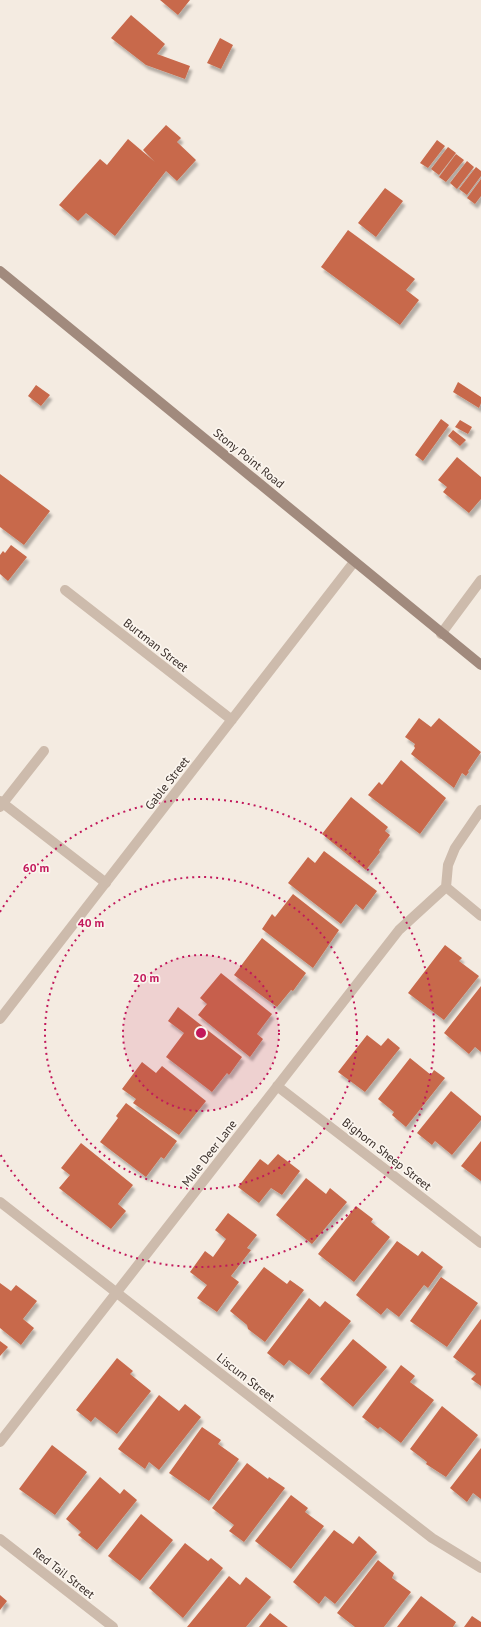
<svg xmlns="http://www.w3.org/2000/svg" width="481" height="1627" font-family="'PT Sans',sans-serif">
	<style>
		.building { fill: #c8694b; filter: url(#shadow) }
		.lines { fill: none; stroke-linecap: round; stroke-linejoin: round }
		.lane { stroke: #cdbbac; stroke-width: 10 }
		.street { stroke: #cdbbac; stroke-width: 10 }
		.secondary { stroke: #a18a7d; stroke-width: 10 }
		.ring { fill: none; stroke: #c2185b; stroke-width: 2; stroke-dasharray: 2 4 }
		.labels { text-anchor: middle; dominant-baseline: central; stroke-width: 3.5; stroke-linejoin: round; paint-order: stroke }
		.street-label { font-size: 12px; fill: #3b302b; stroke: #fbf5ee }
		.centre { fill: #c2185b; stroke: #fbf5ee; stroke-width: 2 }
		.ring-label { font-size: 12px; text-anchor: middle; font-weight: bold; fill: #c2185b; stroke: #fbf5ee; stroke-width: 3.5; stroke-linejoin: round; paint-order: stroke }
	</style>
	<defs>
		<filter id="shadow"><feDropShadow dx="2.5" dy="4.5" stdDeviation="1" flood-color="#0004"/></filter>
	</defs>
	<rect width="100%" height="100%" fill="#f4ebe1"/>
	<path class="building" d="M 160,0 L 190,0 L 178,15 Z
		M 131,15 L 165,44 L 157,54 L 190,66 L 185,79 L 146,65 L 111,38 Z
		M 220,38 L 233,45 L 221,69 L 207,63 Z
		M 166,125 L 181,138 L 177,142 L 196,160 L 177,181 L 166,171 L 115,236 L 86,213 L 78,221 L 59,205 L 100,159 L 107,165 L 128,139 L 155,162 L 143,150 Z
		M 437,140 L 445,146 L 428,168 L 420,163 Z
		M 448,147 L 456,153 L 439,175 L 431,169 Z
		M 456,154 L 464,160 L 446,182 L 439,177 Z
		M 467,161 L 474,167 L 457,189 L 450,183 Z
		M 476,167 L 481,171 L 481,176 L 467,195 L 459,189 Z
		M 481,179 L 481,196 L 475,204 L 467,198 Z
		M 385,188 L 403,201 L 376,237 L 358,223 Z
		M 348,230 L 415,279 L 406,290 L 419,300 L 400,325 L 321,267 Z
		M 458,382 L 481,397 L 481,403 L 479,408 L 453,392 Z
		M 36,385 L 50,395 L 41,406 L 28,396 Z
		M 441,419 L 449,425 L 423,461 L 415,455 Z
		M 460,420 L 472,427 L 468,434 L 455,427 Z
		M 453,430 L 466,440 L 460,446 L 448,436 Z
		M 457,457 L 481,477 L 481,499 L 469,513 L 443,492 L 447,487 L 438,480 Z
		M 0,474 L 50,511 L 24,545 L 0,527 Z
		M 11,545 L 27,557 L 8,581 L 0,574 L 0,555 L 3,551 L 5,553 Z
		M 419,718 L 431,727 L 439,718 L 481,752 L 468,771 L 469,772 L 466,776 L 462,773 L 454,788 L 411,754 L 415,748 L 414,746 L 415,744 L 405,737 Z
		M 401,760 L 446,798 L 420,834 L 368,795 L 379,782 L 382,785 Z
		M 351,797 L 388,827 L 385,831 L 390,835 L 379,850 L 380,852 L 366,870 L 322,834 Z
		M 324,851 L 377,891 L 363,910 L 356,904 L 341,924 L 288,883 L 308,857 L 315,863 Z
		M 293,894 L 339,930 L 313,968 L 262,929 L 272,914 L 275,917 Z
		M 262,938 L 306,973 L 293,991 L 291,990 L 277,1007 L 234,975 Z
		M 445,945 L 462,958 L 459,961 L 479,976 L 444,1020 L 408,993 Z
		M 221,973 L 272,1014 L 257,1034 L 263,1039 L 250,1057 L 198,1015 L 207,1004 L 200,998 Z
		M 481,986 L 481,1052 L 475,1047 L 469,1054 L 444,1033 Z
		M 178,1007 L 242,1057 L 229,1075 L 227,1073 L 212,1092 L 166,1057 L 184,1033 L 168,1021 Z
		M 367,1035 L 381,1046 L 388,1038 L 400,1048 L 365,1092 L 338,1072 Z
		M 410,1058 L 431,1075 L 434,1070 L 445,1078 L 406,1127 L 392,1115 L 394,1112 L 378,1099 Z
		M 142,1062 L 156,1073 L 162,1066 L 206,1101 L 179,1135 L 133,1103 L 136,1099 L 122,1089 Z
		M 451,1091 L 481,1116 L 481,1120 L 452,1155 L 435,1141 L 432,1145 L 417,1133 Z
		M 126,1103 L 177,1141 L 164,1159 L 161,1157 L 146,1177 L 100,1142 L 118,1118 L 116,1116 Z
		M 481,1141 L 481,1181 L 461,1166 Z
		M 81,1143 L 133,1185 L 118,1204 L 126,1211 L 111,1229 L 59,1188 L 70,1175 L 61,1168 Z
		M 278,1154 L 300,1171 L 282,1195 L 271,1188 L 259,1203 L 238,1187 L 260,1159 L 268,1165 Z
		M 306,1178 L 326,1194 L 330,1188 L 347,1202 L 312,1244 L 276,1215 Z
		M 356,1206 L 373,1219 L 371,1222 L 390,1237 L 354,1282 L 318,1254 Z
		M 228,1213 L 257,1235 L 247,1248 L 251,1250 L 231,1276 L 239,1282 L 217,1312 L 197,1298 L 207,1285 L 190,1272 L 205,1251 L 213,1257 L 226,1239 L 215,1230 Z
		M 397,1241 L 418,1256 L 422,1251 L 443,1267 L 428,1288 L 424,1285 L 399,1317 L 387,1308 L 381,1315 L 356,1295 Z
		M 264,1267 L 287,1284 L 290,1280 L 304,1290 L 265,1342 L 248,1329 L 247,1325 L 230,1311 Z
		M 441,1277 L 478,1303 L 447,1347 L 410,1321 Z
		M 0,1283 L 11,1291 L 16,1285 L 37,1301 L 23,1319 L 34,1328 L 21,1345 L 0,1328 Z
		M 309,1298 L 320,1307 L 325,1301 L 351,1321 L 309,1375 L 289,1360 L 284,1366 L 267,1353 Z
		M 481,1319 L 481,1386 L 471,1379 L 476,1374 L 453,1357 Z
		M 353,1339 L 387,1367 L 353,1407 L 320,1379 Z
		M 0,1341 L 8,1347 L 0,1356 Z
		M 117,1358 L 133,1371 L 130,1374 L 151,1391 L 117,1434 L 95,1417 L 91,1422 L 76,1410 Z
		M 401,1365 L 415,1376 L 410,1382 L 434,1400 L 401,1443 L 380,1427 L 378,1429 L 362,1417 Z
		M 159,1395 L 179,1411 L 185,1404 L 201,1417 L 159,1470 L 149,1462 L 145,1469 L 118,1449 Z
		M 442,1406 L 478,1435 L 446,1477 L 426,1464 L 427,1462 L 410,1449 Z
		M 202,1427 L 221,1440 L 218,1444 L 239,1459 L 209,1501 L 169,1473 Z
		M 52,1445 L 87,1472 L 55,1515 L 19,1489 Z
		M 481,1448 L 481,1499 L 473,1493 L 467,1502 L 450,1488 Z
		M 247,1463 L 268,1479 L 269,1477 L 285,1488 L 244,1542 L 229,1531 L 234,1525 L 212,1508 Z
		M 100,1477 L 120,1494 L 124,1489 L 137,1500 L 97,1550 L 78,1535 L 81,1532 L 66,1519 Z
		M 291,1495 L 308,1508 L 305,1512 L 324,1526 L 291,1569 L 255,1541 Z
		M 141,1514 L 173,1540 L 140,1581 L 108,1556 Z
		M 334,1530 L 353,1544 L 359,1536 L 377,1552 L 335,1604 L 325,1596 L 319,1604 L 293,1582 Z
		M 185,1543 L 208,1561 L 211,1558 L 223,1568 L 183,1618 L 149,1588 Z
		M 378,1560 L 394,1573 L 392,1578 L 411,1592 L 384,1627 L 355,1627 L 337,1613 Z
		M 229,1576 L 240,1585 L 246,1577 L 271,1597 L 246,1627 L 187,1627 Z
		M 0,1595 L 7,1601 L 0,1610 Z
		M 421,1596 L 456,1622 L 453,1627 L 397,1627 Z
		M 270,1613 L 288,1627 L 259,1627 Z
		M 472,1616 L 481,1622 L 481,1627 L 464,1627 Z"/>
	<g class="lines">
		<path class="lane" d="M 441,634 L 481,580
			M 0,801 L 106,883
			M 0,807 L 44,751"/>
		<path class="street" d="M 65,590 L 232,720
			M 446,887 L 448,865 L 455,848 L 481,810
			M 446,887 L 481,916
			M 0,1019 L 354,562
			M 277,1086 L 481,1243
			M 0,1202 L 432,1538 L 481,1568
			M 0,1442 L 399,930 L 446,887
			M 0,1539 L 113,1627"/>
		<path class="secondary" d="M 0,271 L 481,665"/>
	</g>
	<circle cx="201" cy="1033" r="78" fill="#c2185b" fill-opacity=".12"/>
	<g class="ring">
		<circle cx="201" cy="1033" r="78"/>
		<circle cx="201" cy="1033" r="156"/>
		<path d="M0 912A234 234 0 1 1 0 1154"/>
	</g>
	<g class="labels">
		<g class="street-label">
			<text transform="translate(249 458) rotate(39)">Stony Point Road</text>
			<text transform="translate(156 645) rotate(38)">Burtman Street</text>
			<text transform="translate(167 783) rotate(-52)">Gable Street</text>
			<text transform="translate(209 1153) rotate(-52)">Mule Deer Lane</text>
			<text transform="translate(387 1154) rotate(38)">Bighorn Sheep Street</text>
			<text transform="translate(246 1377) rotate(38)">Liscum Street</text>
			<text transform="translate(64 1573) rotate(38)">Red Tail Street</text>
		</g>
	</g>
	<circle cx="201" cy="1033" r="6" class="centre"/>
	<g class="ring-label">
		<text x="36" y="872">60 m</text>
		<text x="91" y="927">40 m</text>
		<text x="146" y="982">20 m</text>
	</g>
</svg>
